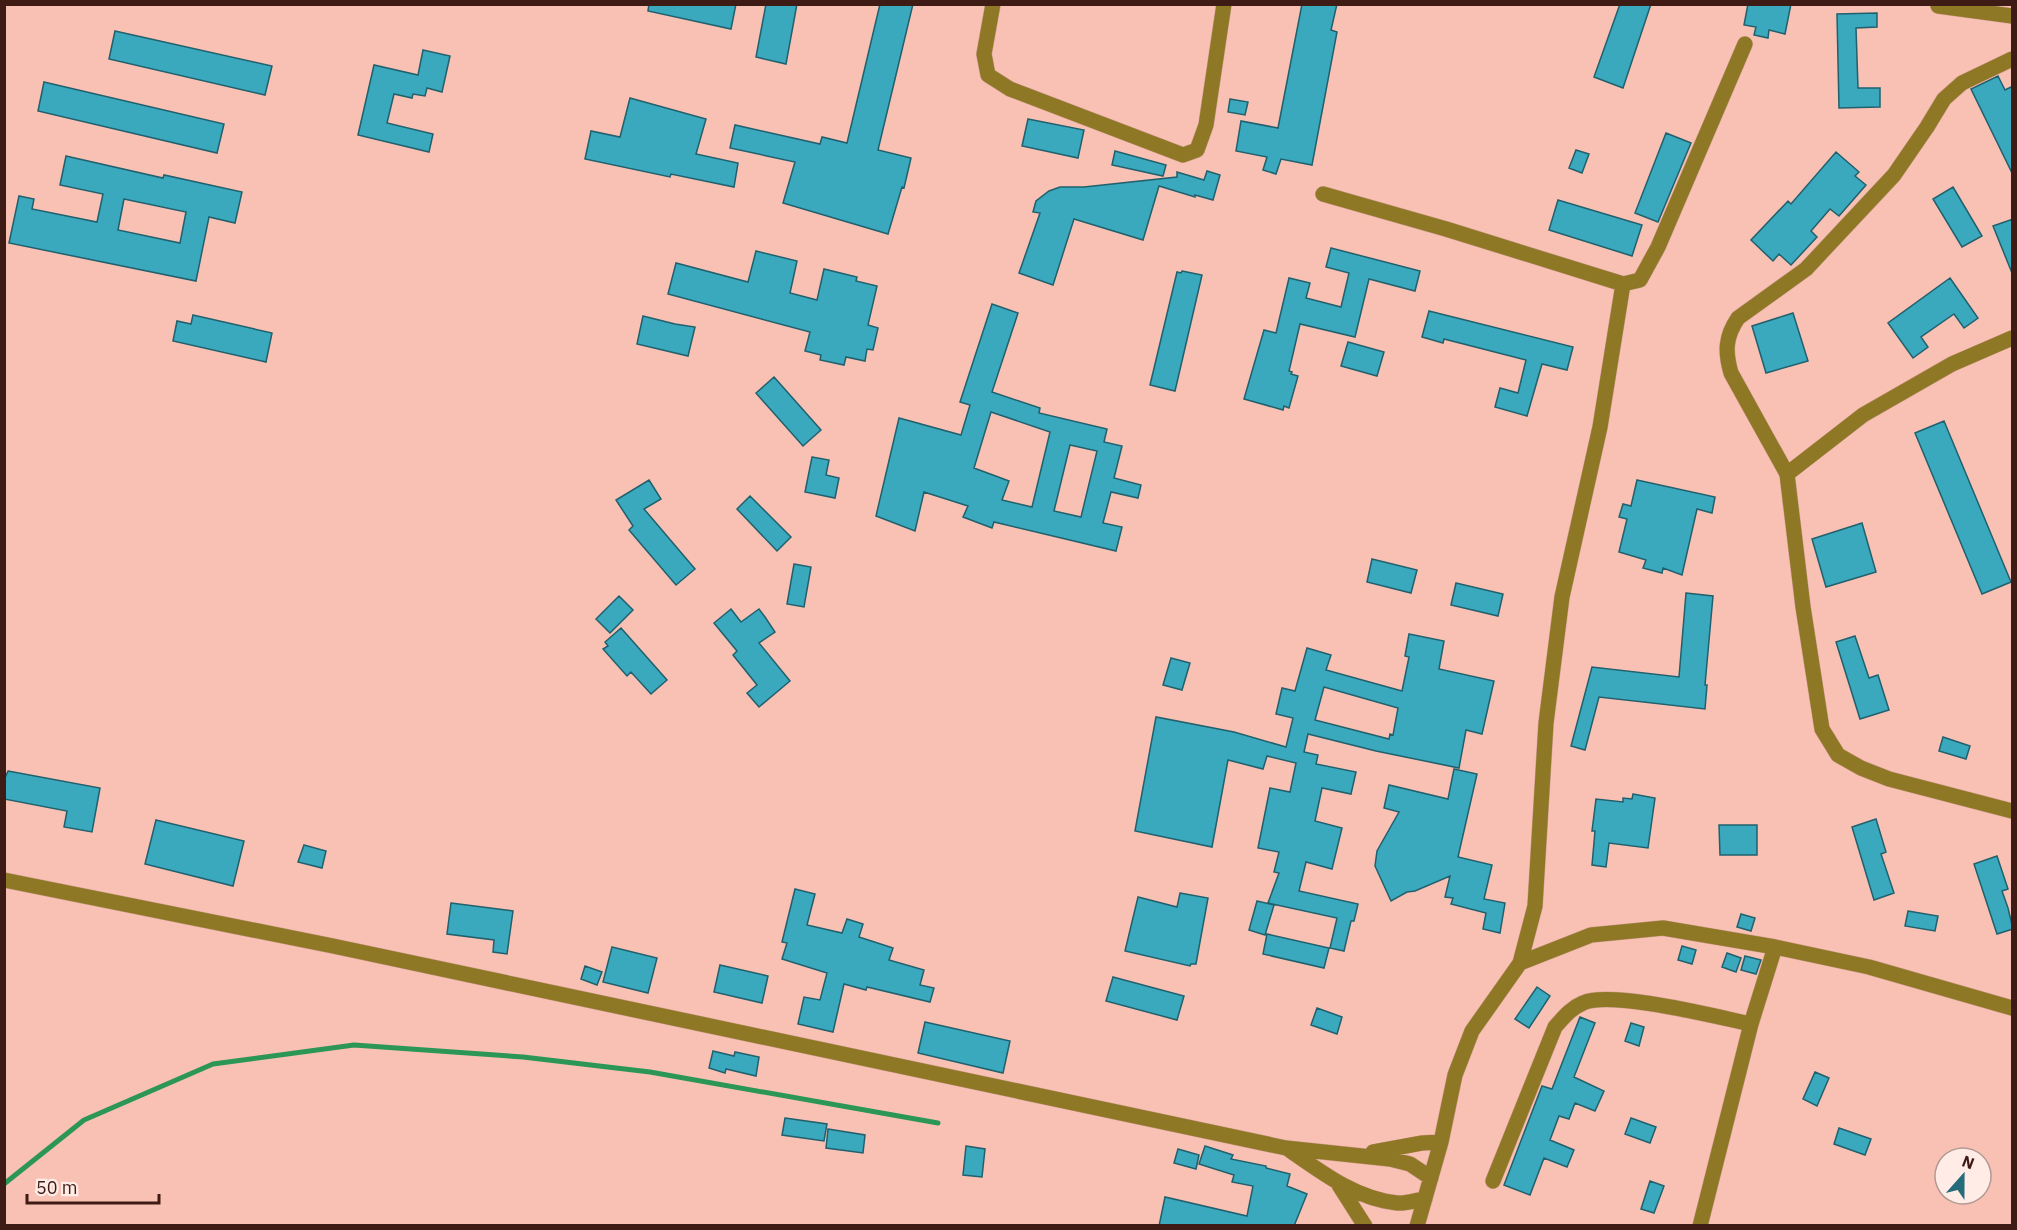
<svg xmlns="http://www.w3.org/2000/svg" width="2017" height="1230" font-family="'IBM Plex Sans',sans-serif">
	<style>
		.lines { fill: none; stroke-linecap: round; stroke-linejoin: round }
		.stream { stroke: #2c9657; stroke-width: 5 }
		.building { fill: #3aa8bd; stroke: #21606d; stroke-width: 1.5; fill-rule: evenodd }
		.minor-casing { stroke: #d3a094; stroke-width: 16 }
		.minor { stroke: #8f7825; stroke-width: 15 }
	</style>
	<rect width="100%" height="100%" fill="#f8c1b4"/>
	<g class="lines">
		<path class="stream" d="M 4,1184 L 84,1120 L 213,1064 L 354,1045 L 523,1057 L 650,1072 L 938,1123"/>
	</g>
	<path class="building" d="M 649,4 L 736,4 L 731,29 L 648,11 Z
		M 766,4 L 797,4 L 786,64 L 756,57 Z
		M 880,4 L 913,4 L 878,150 L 911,158 L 904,188 L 902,187 L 888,234 L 783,203 L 795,162 L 730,148 L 735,125 L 820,144 L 822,137 L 847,143 Z
		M 1302,4 L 1337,4 L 1331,30 L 1337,32 L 1312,165 L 1281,159 L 1276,174 L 1263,170 L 1267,157 L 1236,151 L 1241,121 L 1278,128 Z
		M 1620,4 L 1651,4 L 1623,88 L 1594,77 Z
		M 1748,4 L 1791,4 L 1785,34 L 1769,30 L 1768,38 L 1754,35 L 1756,27 L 1744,25 Z
		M 1877,13 L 1877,27 L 1856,28 L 1858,88 L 1880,88 L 1880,107 L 1839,108 L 1837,14 Z
		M 115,31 L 272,66 L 265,95 L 109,59 Z
		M 423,50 L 450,56 L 442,92 L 427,88 L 425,96 L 413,94 L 412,98 L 394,94 L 387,123 L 433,134 L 429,152 L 358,135 L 374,65 L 418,75 Z
		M 1998,76 L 2005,90 L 2013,86 L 2013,175 L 1971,89 Z
		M 44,82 L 224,124 L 217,153 L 38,111 Z
		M 630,98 L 706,119 L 696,154 L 738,163 L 734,187 L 671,174 L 670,177 L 585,159 L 591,131 L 620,137 Z
		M 1230,99 L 1248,102 L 1245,115 L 1228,112 Z
		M 1028,119 L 1084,130 L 1078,158 L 1022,146 Z
		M 1666,133 L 1691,143 L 1658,222 L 1635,213 Z
		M 1576,150 L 1589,154 L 1582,173 L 1569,168 Z
		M 1115,151 L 1166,165 L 1163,176 L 1112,165 Z
		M 1836,152 L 1859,172 L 1855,176 L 1866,185 L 1839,216 L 1830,209 L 1811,231 L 1817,237 L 1791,265 L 1779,254 L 1773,261 L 1751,240 L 1788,201 L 1791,204 Z
		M 66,156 L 163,178 L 164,175 L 242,192 L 235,223 L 209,217 L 196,281 L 9,243 L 19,196 L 34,199 L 32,209 L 97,222 L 103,194 L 60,185 ZM 124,199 L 186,212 L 180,243 L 118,230 Z
		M 1207,171 L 1220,175 L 1213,200 L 1195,195 L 1195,197 L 1159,186 L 1143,240 L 1074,219 L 1053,285 L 1019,273 L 1040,213 L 1033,212 L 1036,201 L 1049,191 L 1060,187 L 1084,187 L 1177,177 L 1177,172 L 1204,180 Z
		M 1953,187 L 1982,236 L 1962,247 L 1933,199 Z
		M 1558,200 L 1642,225 L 1632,256 L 1549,230 Z
		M 2013,219 L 2013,272 L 2012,273 L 1993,226 Z
		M 1331,248 L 1420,271 L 1415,291 L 1369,279 L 1355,337 L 1300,324 L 1289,371 L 1292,372 L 1291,374 L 1298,376 L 1289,408 L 1284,406 L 1283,410 L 1244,399 L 1264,330 L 1276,333 L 1289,278 L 1310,283 L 1306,298 L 1341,307 L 1349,273 L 1326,267 Z
		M 756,251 L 797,261 L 790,293 L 817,300 L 824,269 L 857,277 L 856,281 L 877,286 L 868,325 L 878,328 L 873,350 L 867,349 L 865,361 L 846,357 L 844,365 L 820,360 L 821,355 L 805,351 L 810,332 L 668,294 L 676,263 L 748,282 Z
		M 1182,271 L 1202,275 L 1175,391 L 1150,385 L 1177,272 L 1181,273 Z
		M 1950,278 L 1978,318 L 1964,328 L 1954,314 L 1921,337 L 1928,347 L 1913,358 L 1888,323 Z
		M 992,304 L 1018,313 L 992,392 L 1040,408 L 1039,413 L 1107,429 L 1104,442 L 1122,446 L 1114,478 L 1141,485 L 1138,498 L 1111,492 L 1103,523 L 1122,527 L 1116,551 L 994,522 L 992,528 L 963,517 L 968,506 L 924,492 L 915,531 L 876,516 L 899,418 L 961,435 L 970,405 L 960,402 ZM 991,412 L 1050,432 L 1032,507 L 1002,500 L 1009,481 L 974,468 ZM 1070,445 L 1097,451 L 1081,517 L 1054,511 Z
		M 1429,311 L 1573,347 L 1567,370 L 1542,364 L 1527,416 L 1495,407 L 1500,388 L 1518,393 L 1526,360 L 1444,339 L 1443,343 L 1422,337 Z
		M 1793,313 L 1808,361 L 1766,373 L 1752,326 Z
		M 193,315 L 272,333 L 266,362 L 173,341 L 177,321 L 191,324 Z
		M 643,316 L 675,324 L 695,327 L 688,356 L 637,344 Z
		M 1348,342 L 1384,352 L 1377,376 L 1341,366 Z
		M 774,377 L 821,430 L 803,446 L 756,393 Z
		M 1944,421 L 2011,582 L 1982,594 L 1915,433 Z
		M 812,457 L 829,460 L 826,475 L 839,478 L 835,498 L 805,492 Z
		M 649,480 L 661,499 L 644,509 L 695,569 L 676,585 L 629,530 L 633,526 L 616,500 Z
		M 1637,480 L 1715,497 L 1712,513 L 1697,509 L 1682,575 L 1663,568 L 1662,573 L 1643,568 L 1646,560 L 1619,552 L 1627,519 L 1619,517 L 1623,504 L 1631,506 Z
		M 750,496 L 791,537 L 777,551 L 737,509 Z
		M 1862,523 L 1876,572 L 1826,587 L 1812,539 Z
		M 1372,559 L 1417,570 L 1411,593 L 1367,582 Z
		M 794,564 L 811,567 L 804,607 L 787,604 Z
		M 1456,583 L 1503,594 L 1498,616 L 1451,605 Z
		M 1686,593 L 1713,596 L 1705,685 L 1707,685 L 1705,709 L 1599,697 L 1585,750 L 1571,746 L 1592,667 L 1679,677 Z
		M 619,596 L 633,610 L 610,633 L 596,619 Z
		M 731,609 L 741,622 L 759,609 L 765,617 L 775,632 L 759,643 L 790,681 L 759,707 L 747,693 L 757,685 L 733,655 L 737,651 L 714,623 Z
		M 621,628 L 667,680 L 651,694 L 631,672 L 627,676 L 603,649 L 608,646 L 605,642 Z
		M 1409,634 L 1444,641 L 1439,669 L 1494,681 L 1482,734 L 1466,730 L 1459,768 L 1376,751 L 1308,734 L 1304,752 L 1318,755 L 1316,764 L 1356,772 L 1351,794 L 1322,788 L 1315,821 L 1342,828 L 1332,869 L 1306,862 L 1299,891 L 1358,904 L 1354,921 L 1351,921 L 1344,951 L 1330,948 L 1337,918 L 1268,903 L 1279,873 L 1274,872 L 1279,852 L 1258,848 L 1270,788 L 1290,792 L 1296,763 L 1267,756 L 1263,769 L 1228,760 L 1212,847 L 1135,831 L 1156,717 L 1234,732 L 1286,747 L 1293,718 L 1276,714 L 1282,688 L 1295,691 L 1307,648 L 1331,655 L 1326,670 L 1402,691 L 1409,657 L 1405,656 ZM 1324,687 L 1398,708 L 1393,735 L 1390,734 L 1389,739 L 1315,720 Z
		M 1855,636 L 1869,678 L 1878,675 L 1889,710 L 1860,719 L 1836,642 Z
		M 1171,658 L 1190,663 L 1182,690 L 1163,685 Z
		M 1943,737 L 1970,746 L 1966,759 L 1939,751 Z
		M 1454,769 L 1477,774 L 1458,857 L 1492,865 L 1484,899 L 1505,903 L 1500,933 L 1483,929 L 1486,913 L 1451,904 L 1453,898 L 1445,897 L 1450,876 L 1415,891 L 1407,892 L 1391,901 L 1375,866 L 1377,851 L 1399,812 L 1384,808 L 1389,785 L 1448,799 Z
		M 8,771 L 100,788 L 92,832 L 64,827 L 67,811 L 4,799 L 4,780 Z
		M 1633,794 L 1655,798 L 1648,848 L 1609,843 L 1606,867 L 1592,865 L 1595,831 L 1592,831 L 1596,799 L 1623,802 L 1623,798 L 1632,799 Z
		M 1876,819 L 1886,852 L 1881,854 L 1894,893 L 1874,900 L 1852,827 Z
		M 156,820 L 244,841 L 233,886 L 145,864 Z
		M 1719,825 L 1757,825 L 1757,855 L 1720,855 Z
		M 304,845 L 326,851 L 322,868 L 298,862 Z
		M 1997,856 L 2008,889 L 2002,891 L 2008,908 L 2013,929 L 1997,934 L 1974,864 Z
		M 795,889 L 815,894 L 807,925 L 842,933 L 847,919 L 863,924 L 859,937 L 893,948 L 889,960 L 924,970 L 920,985 L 934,988 L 930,1002 L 867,987 L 866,990 L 844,984 L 833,1032 L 798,1024 L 804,997 L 820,1000 L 827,973 L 782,959 L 787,943 L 782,942 Z
		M 1180,893 L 1208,898 L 1196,964 L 1191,964 L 1190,966 L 1125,951 L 1138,897 L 1177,907 Z
		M 1257,901 L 1274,905 L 1265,935 L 1249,930 Z
		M 451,903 L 513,911 L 507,954 L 493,952 L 494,940 L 447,934 Z
		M 1908,911 L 1938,916 L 1935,931 L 1905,926 Z
		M 1741,914 L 1755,918 L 1751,931 L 1737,927 Z
		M 1267,934 L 1329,948 L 1324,968 L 1263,954 Z
		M 1682,946 L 1696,950 L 1692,964 L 1678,960 Z
		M 612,947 L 657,958 L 648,993 L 603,982 Z
		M 1727,953 L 1741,958 L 1736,972 L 1722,967 Z
		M 1745,956 L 1761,960 L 1756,974 L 1741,970 Z
		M 720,965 L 768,976 L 762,1003 L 714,992 Z
		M 585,966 L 602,972 L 597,985 L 581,979 Z
		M 1113,977 L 1184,996 L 1177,1020 L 1106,1001 Z
		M 1537,987 L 1550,996 L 1529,1028 L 1515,1019 Z
		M 1317,1008 L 1342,1017 L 1337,1034 L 1311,1025 Z
		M 1580,1017 L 1595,1023 L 1574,1077 L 1604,1091 L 1595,1111 L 1575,1103 L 1569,1119 L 1559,1116 L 1550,1140 L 1574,1150 L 1567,1167 L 1544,1158 L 1530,1195 L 1504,1185 L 1542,1086 L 1552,1089 Z
		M 925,1022 L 1010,1041 L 1003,1073 L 918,1053 Z
		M 1631,1023 L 1644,1027 L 1639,1046 L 1625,1041 Z
		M 713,1051 L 734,1056 L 735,1052 L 759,1057 L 756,1076 L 726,1069 L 725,1073 L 709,1068 Z
		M 1815,1072 L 1829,1078 L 1817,1106 L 1803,1099 Z
		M 785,1118 L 827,1124 L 824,1141 L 782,1135 Z
		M 1631,1118 L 1656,1127 L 1650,1143 L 1625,1134 Z
		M 1839,1128 L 1871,1139 L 1865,1155 L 1834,1144 Z
		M 828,1129 L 865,1135 L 863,1153 L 826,1148 Z
		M 966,1146 L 985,1149 L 982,1177 L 963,1175 Z
		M 1205,1146 L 1233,1155 L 1231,1159 L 1266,1166 L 1266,1168 L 1290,1174 L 1287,1186 L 1307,1194 L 1294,1226 L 1159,1226 L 1165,1197 L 1247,1216 L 1253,1186 L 1232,1182 L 1234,1175 L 1199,1164 Z
		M 1178,1149 L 1199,1155 L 1196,1169 L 1174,1163 Z
		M 1650,1181 L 1664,1186 L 1654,1213 L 1641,1209 Z"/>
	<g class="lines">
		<g class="minor-casing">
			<path id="minor" d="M 993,4 L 984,54 L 988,75 L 1010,89 L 1183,155 L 1197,150 L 1206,125 L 1224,4
				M 1938,6 L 2012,16
				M 1323,194 L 1446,229 L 1623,284 L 1640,280 L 1658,247 L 1745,44
				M 2012,338 L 1952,364 L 1863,415 L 1787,474 L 1803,607 L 1822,729 L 1838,755 L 1861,768 L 1889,779 L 2012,811
				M 1787,474 L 1731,373 C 1725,352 1725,337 1738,318 L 1806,269 L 1894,175 L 1927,127 L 1944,99 L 1962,83 L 2012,59
				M 4,880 L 333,946 L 1286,1148 L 1390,1159 L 1410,1164 L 1431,1178
				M 1520,963 L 1591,935 L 1663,928 L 1775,947 L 1869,967 L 2012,1008
				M 1288,1149 C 1321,1172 1356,1199 1397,1203 C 1406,1204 1416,1200 1425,1199
				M 1373,1152 L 1422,1143 L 1441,1142
				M 1493,1181 L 1555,1027 C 1564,1017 1571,1008 1583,1003 C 1611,990 1717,1017 1751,1024
				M 1337,1182 L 1365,1226
				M 1417,1226 L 1441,1142 L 1455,1075 L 1472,1031 L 1520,963 L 1535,906 L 1546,723 L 1562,597 L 1600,427 L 1623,284
				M 1700,1226 L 1751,1024 L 1775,947"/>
		</g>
		<use href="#minor" class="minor"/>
	</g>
	<rect width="2017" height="1230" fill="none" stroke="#3e1c15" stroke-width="12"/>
	<g transform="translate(1963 1176) rotate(21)"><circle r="28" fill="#ffece7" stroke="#b29993" stroke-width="1.5"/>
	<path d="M0-4.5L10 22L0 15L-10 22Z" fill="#256c7a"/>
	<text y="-9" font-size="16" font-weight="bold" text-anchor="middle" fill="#3e1c15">N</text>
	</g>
	<path d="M27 1194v9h132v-9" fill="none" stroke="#3e1c15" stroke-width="3"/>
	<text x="36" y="1194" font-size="18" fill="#3e1c15" stroke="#ffece7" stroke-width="4.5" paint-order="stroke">50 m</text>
</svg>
